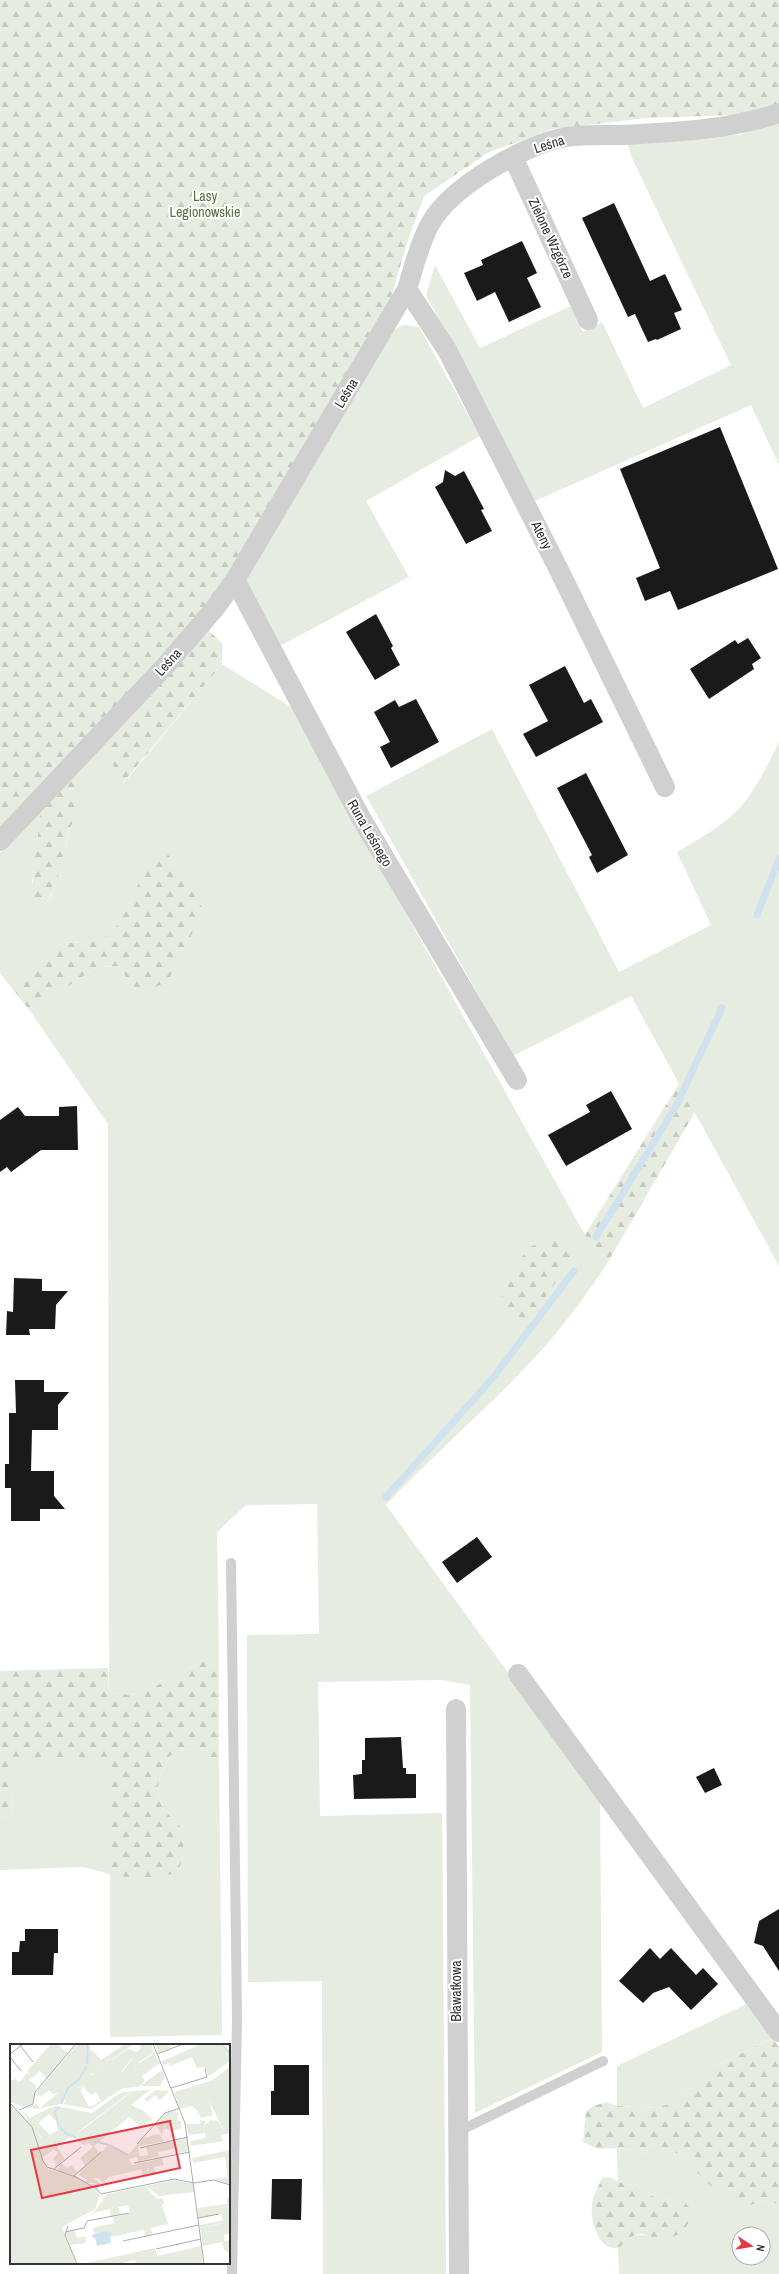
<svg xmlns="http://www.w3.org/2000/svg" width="779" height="2274" font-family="'Archivo Narrow',sans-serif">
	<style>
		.green { fill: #e6ecdf; fill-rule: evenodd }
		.forest { fill: url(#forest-firs) }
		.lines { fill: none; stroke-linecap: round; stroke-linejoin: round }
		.stream { stroke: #cfe2ee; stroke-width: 7 }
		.building { fill: #1a1a1a }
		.lane { stroke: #d0d0d0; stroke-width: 10 }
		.street { stroke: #d0d0d0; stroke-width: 20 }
		.labels { text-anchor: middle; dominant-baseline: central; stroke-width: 4; stroke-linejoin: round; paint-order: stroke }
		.street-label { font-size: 14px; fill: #333; stroke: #fff }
		.park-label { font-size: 14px; fill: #56703f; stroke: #fff }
		.inset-river { fill: none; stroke: #cfe2ee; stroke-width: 2 }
		.inset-road { fill: none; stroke: #adadad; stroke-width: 1 }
		.view { fill: #e63946; fill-opacity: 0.15; stroke: #e63946; stroke-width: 2 }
		.inset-edge { fill: none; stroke: #333; stroke-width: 2 }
	</style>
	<defs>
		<pattern id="forest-firs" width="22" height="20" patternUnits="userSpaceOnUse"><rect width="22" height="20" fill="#e6ecdf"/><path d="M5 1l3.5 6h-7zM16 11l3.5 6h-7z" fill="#c6cbc0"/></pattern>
	</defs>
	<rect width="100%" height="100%" fill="#fff"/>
	<path class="green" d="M 779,120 L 779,465 L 751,405 L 535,501 L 426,295 L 435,265 L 480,348 L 571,306 L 583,332 L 602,322 L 643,408 L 731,365 L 631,156 L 627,141 L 739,135 Z
		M 403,325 L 419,327 L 480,436 L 366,501 L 409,577 L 280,646 L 243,580 L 388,333 Z
		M 222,664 L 291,707 L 585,1235 L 608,1262 C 588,1293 565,1324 540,1352 C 491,1405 436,1452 386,1505 L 600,1799 L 602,2052 L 475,2113 L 470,1685 L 441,1680 L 318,1682 L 320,1816 L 442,1813 L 446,2274 L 323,2274 L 322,1981 L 248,1982 L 247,1635 L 319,1634 L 317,1504 L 246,1505 L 217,1532 L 219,1658 L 203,1661 L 158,1685 L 130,1695 L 109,1692 L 108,1124 L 30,1011 L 97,967 L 121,966 L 129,985 L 141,878 C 136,890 120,929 110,936 C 96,944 77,942 61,943 L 12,988 L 0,973 L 0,853 L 40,810 L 38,845 L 32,882 L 46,904 L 52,894 L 69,833 L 78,807 L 72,776 L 103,744 L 123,784 Z
		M 492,729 L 619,972 L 711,925 L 677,852 C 698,840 729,822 744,803 C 758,784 769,763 779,742 L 779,1266 L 631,996 L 513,1056 L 366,796 Z
		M 189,1748 L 204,1758 L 219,1757 L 222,2035 L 110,2037 L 110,1874 L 82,1867 L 0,1870 L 0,1818 L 12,1817 L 14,1761 L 110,1761 L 110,1874 L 178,1873 L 183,1856 L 182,1830 L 164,1810 L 157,1791 L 160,1776 L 170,1756 Z
		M 749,2003 L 772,2038 L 716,2066 L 673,2102 L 658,2108 L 617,2106 L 617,2066 Z
		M 617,2148 L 647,2153 L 672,2151 L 688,2159 L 697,2172 L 747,2206 L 764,2201 L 779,2204 L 779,2274 L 619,2274 L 618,2248 C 633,2235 636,2232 656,2238 L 681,2199 C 665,2199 648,2199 638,2186 L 618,2182 ZM 739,2234 L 763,2234 L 763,2258 L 739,2258 Z"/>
	<path class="forest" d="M 0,0 L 779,0 L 779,104 L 734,115 L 646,118 L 553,129 L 489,152 L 424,196 L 408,240 L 384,321 L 222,592 L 0,830 Z
		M 206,628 L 222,643 L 222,664 L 122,784 L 103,744 Z
		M 72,776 C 75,785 80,796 78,806 C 77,815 71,824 69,833 C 61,857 60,882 46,904 L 33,901 C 31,871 39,841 40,810 Z
		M 165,850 L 204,910 L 168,981 L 145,992 L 129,985 L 121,966 L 97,967 L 30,1011 L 12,988 L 61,943 L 90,942 L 111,935 L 127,910 L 141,878 Z
		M 679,1084 L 695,1112 L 608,1262 L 585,1235 Z
		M 550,1237 L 565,1243 L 573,1257 L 522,1330 L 499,1308 L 508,1278 L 528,1248 Z
		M 219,1658 L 219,1757 L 204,1758 L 189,1748 L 170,1756 L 160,1776 L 157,1791 L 164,1810 L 183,1830 L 183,1856 L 178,1873 L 139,1879 L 110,1874 L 110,1761 L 14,1761 L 12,1817 L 0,1818 L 0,1671 L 108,1668 L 109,1692 L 130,1695 L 158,1685 L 203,1661 Z
		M 772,2038 L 779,2047 L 779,2204 L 764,2201 L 747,2206 L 711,2186 L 697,2172 L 688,2159 L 672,2151 L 647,2153 L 617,2148 L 598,2149 L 583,2142 L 586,2112 L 593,2106 L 606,2102 L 617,2106 L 658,2108 L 673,2102 L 716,2066 Z
		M 610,2177 L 618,2182 L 638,2186 C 648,2199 665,2199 681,2199 L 692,2210 C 689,2230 677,2241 656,2238 C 651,2237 646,2234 641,2234 C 629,2234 623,2249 615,2248 C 597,2248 590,2218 592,2204 C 593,2195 599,2186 602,2178 Z"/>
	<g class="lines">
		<path class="stream" d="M 757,915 L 779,859
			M 596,1237 L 676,1106 L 722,1008
			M 386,1497 L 492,1379 L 574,1271"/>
	</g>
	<path class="building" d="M 614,203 L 650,281 L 665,274 L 682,310 L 674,313 L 681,329 L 657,340 L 656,339 L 648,342 L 635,314 L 628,317 L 582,218 Z
		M 522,241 L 537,273 L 527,278 L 541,307 L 509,322 L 495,292 L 477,301 L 464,273 L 483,265 L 481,260 Z
		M 720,427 L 778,569 L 678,610 L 670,591 L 645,601 L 636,578 L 660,568 L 620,469 Z
		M 445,470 L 455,476 L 464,471 L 484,509 L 481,510 L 492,531 L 466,544 L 435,487 L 443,482 Z
		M 376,614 L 393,646 L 391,648 L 400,665 L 375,680 L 346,632 Z
		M 748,638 L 761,658 L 752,664 L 754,669 L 709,699 L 690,669 L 735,640 L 738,644 Z
		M 565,666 L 584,703 L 591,699 L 603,722 L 536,757 L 523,734 L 548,721 L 529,685 Z
		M 416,699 L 439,742 L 391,768 L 380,747 L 390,742 L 374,712 L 395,700 L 399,707 Z
		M 586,773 L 628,855 L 597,873 L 589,857 L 592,855 L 557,788 Z
		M 611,1091 L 632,1129 L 566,1166 L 548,1135 L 590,1112 L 586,1105 Z
		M 77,1106 L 78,1150 L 41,1150 L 11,1172 L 7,1167 L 0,1172 L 0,1120 L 18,1107 L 25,1116 L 59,1116 L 59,1107 Z
		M 14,1278 L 42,1279 L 42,1291 L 68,1291 L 56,1305 L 55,1329 L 29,1329 L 30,1335 L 6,1335 L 7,1311 L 13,1312 Z
		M 15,1380 L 44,1380 L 44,1392 L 69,1392 L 58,1405 L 58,1430 L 32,1430 L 31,1471 L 54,1471 L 54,1496 L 65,1509 L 40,1509 L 40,1521 L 11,1521 L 11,1488 L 5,1488 L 5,1464 L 9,1464 L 9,1413 L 16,1413 Z
		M 477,1537 L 492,1557 L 457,1583 L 442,1562 Z
		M 401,1737 L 403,1768 L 406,1768 L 406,1774 L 416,1774 L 416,1798 L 354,1799 L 353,1775 L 362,1774 L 362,1760 L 365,1760 L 365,1738 Z
		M 714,1768 L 722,1785 L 705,1793 L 696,1777 Z
		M 779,1909 L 779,1971 L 763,1946 L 754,1943 L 759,1921 Z
		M 25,1929 L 58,1929 L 58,1953 L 54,1953 L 53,1975 L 12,1975 L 12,1952 L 19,1952 L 20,1941 L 25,1941 Z
		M 650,1948 L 660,1959 L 671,1948 L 696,1975 L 703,1968 L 718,1984 L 691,2010 L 669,1987 L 653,1993 L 643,2003 L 619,1981 Z
		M 274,2065 L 309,2065 L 309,2115 L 271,2115 L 271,2091 L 274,2091 Z
		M 272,2179 L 302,2179 L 301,2220 L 271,2219 Z"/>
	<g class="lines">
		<path class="lane" d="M 231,1563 L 237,2018 L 232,2274
			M 457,2132 L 603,2061"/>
		<path class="street" d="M 513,157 L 588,320
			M 407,289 L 447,350 L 558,568 L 665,787
			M 235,580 L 361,818 L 517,1080
			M 0,841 L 167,664 L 216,607 L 235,580 L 407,289 C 414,267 419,244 430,224 C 451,186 524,145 566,137 C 584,134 605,135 623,135 C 676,132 729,130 779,113
			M 518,1674 L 779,2032
			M 456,1709 L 459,2274"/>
	</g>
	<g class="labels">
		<g class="street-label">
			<text transform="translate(549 144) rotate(-18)">Leśna</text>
			<text transform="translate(551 238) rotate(65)">Zielone Wzgórze</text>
			<text transform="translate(346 393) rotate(-59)">Leśna</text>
			<text transform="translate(542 535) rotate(63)">Ateny</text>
			<text transform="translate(168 662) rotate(-48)">Leśna</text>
			<text transform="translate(370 833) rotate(60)">Runa Leśnego</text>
			<text transform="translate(456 1991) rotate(-90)">Bławatkowa</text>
		</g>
		<g class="park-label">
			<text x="205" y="196">Lasy<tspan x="205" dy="16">Legionowskie</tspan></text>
		</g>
	</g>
	<g transform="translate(10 2044)">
		<rect width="220" height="220" fill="#fff"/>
		<path d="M 41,0 L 47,0 L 58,9 L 37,35 L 30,27 L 22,34 L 17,27 ZM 68,0 L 79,0 L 80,7 L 82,6 L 91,16 L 115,0 L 124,0 L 85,27 L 74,28 L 81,28 L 82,31 L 112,28 L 123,14 L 129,20 L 125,22 L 126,26 L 143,24 L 132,32 L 135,37 L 128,43 L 113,44 L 81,65 L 52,60 L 56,57 L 55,55 L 51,60 L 27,65 L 15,64 L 27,60 L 30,64 L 48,49 L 43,50 L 39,46 L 31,53 L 26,48 ZM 73,42 L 81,51 L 86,48 L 91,57 L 79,63 L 70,46 L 58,56 L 55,55 L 59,46 ZM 145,0 L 159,0 L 161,4 L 149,9 ZM 190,0 L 213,0 L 219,6 L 217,0 L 220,0 L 220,17 L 199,32 L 195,23 L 187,24 L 182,13 L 160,22 L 159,19 L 153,21 L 152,17 L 185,3 L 191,11 L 196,7 ZM 220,23 L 220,89 L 216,90 L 199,57 L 203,71 L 191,74 L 187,66 L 181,62 L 170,65 L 164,48 L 201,37 ZM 152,26 L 155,33 L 150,42 L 130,42 ZM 17,29 L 21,33 L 19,36 L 26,41 L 23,59 L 14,63 L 0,58 L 0,37 L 5,35 L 10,38 ZM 140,46 L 121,61 L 134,67 L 142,75 L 132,83 L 119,73 L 84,102 L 89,109 L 75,121 L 70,114 L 83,103 L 79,99 L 75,101 L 66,97 L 68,89 L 123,47 ZM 146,46 L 160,47 L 150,56 L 145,51 L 137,58 L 134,55 ZM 122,47 L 69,87 L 67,94 L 59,93 L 47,103 L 55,115 L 44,124 L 46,120 L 43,115 L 48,109 L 44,105 L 32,114 L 27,100 L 31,93 L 28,87 L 31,82 L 40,91 L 48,86 L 46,77 L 35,66 L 46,62 L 82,69 L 110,49 ZM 165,66 L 169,70 L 167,72 L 168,77 L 171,77 L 171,85 L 160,87 L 156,84 L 154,88 L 156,75 L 164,70 L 163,67 ZM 149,90 L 154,97 L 128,103 L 130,112 L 138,111 L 136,103 L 177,94 L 179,107 L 169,109 L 168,104 L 148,108 L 149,113 L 128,117 L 127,113 L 119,115 L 122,121 L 130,119 L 133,125 L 99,133 L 93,139 L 89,134 L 83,134 L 91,140 L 87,145 L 80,141 L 86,139 L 78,139 L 75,138 L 77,136 L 69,131 L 71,127 L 100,100 L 118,111 L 133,94 ZM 220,106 L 219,140 L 204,135 L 218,133 L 215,113 L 183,119 L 182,114 ZM 152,114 L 154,121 L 144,123 L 146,131 L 138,130 L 139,120 L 136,121 L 136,118 ZM 52,119 L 57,125 L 61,121 L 67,128 L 64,131 L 47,126 ZM 164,136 L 183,140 L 184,148 L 149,152 L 136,142 ZM 135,142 L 147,155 L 153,154 L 154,160 L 152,161 L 158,180 L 141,184 L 143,190 L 135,192 L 134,186 L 100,193 L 95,189 L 84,189 L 83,184 L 104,179 L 103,173 L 120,169 L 118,161 L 108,163 L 110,170 L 101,172 L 100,165 L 79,170 L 85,167 L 97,150 ZM 220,175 L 220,189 L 214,191 L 215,197 L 220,196 L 220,210 L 214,206 L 212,198 L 193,202 L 191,187 L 209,188 L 211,179 L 190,184 L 190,181 ZM 65,187 L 67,194 L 75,192 L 76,199 L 60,201 L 56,188 ZM 191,202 L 193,219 L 187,220 L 127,220 L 125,216 L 109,220 L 72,220 L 145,204 L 147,212 Z" fill="#e6ecdf" fill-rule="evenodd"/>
		<path d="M 130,0 L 141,0 L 144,8 L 128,19 L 122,14 L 109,30 L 85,32 L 81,28 L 74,28 L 77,24 L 82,23 L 85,27 L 118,5 L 127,8 L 131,4 ZM 190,0 L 198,7 L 196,12 L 191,12 L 185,3 ZM 144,9 L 150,19 L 143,24 L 126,26 L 125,22 ZM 92,38 L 94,41 L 83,48 L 78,40 ZM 75,42 L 58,57 L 55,55 L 59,46 ZM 0,62 L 12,70 L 22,83 L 35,122 L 38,125 L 65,132 L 87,146 L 90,151 L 85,165 L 52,183 L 66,220 L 0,220 ZM 11,65 L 20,74 L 35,66 L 39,70 L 28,79 L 31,82 L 28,87 L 30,93 L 35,94 L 27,100 L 22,83 ZM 163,67 L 164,70 L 156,75 L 152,91 L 145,80 L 156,69 ZM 190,76 L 195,77 L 195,81 L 201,76 L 208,77 L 216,90 L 211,91 L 213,97 L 181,102 L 180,97 L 196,94 L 195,89 L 179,91 L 176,80 L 190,80 ZM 136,118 L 137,121 L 143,119 L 144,123 L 137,124 L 138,130 L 142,132 L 133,133 L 130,119 ZM 220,153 L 220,175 L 213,177 L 211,169 L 189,174 L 188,164 L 217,160 L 217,154 ZM 209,180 L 213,180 L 209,188 L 191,187 L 190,184 Z" fill="#e6ecdf"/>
		<path d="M 219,160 L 220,168 L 189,174 L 188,165 Z" fill="#e6ecdf"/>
		<path d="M 97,187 L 102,189 L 100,192 L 101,199 L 87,202 L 85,194 L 82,193 L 83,190 Z" fill="#cfe2ee"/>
		<path class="inset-river" d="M 212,0 L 220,10M 77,20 L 78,0M 51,60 L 58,44 L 69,35 L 77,22M 49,63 L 45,68 L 48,80 L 55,89 L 67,94M 84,97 L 99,101M 101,102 L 118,111"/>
		<path class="inset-road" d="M 9,0 L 23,18M 143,0 L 175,79 L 194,220M 0,10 L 13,0M 147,10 L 173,0M 0,13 L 11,27M 161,44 L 197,33 L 195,24M 0,59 L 22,83 L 33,117 L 37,123 L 66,133 L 87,145 L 91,150 L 164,135 L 184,139 L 204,136 L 220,141M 9,66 L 23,60 L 25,48 L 66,0M 127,100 L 155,69 L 170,64M 130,104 L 178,93M 124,119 L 180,108M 44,125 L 71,103M 64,132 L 91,108M 188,174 L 209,170M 58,182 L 55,191 L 67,220M 55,188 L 74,184 L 77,177 L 119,169M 113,197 L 189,181M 146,205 L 191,195"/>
		<path class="view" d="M 160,77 L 170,124 L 32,154 L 21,106 Z"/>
		<rect width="220" height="220" class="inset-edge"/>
	</g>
	<g transform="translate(751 2246) rotate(102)"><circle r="19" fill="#ffffff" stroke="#adadad"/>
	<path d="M0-3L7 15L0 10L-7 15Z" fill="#e63946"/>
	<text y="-6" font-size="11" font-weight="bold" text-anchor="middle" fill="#333333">N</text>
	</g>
</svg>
